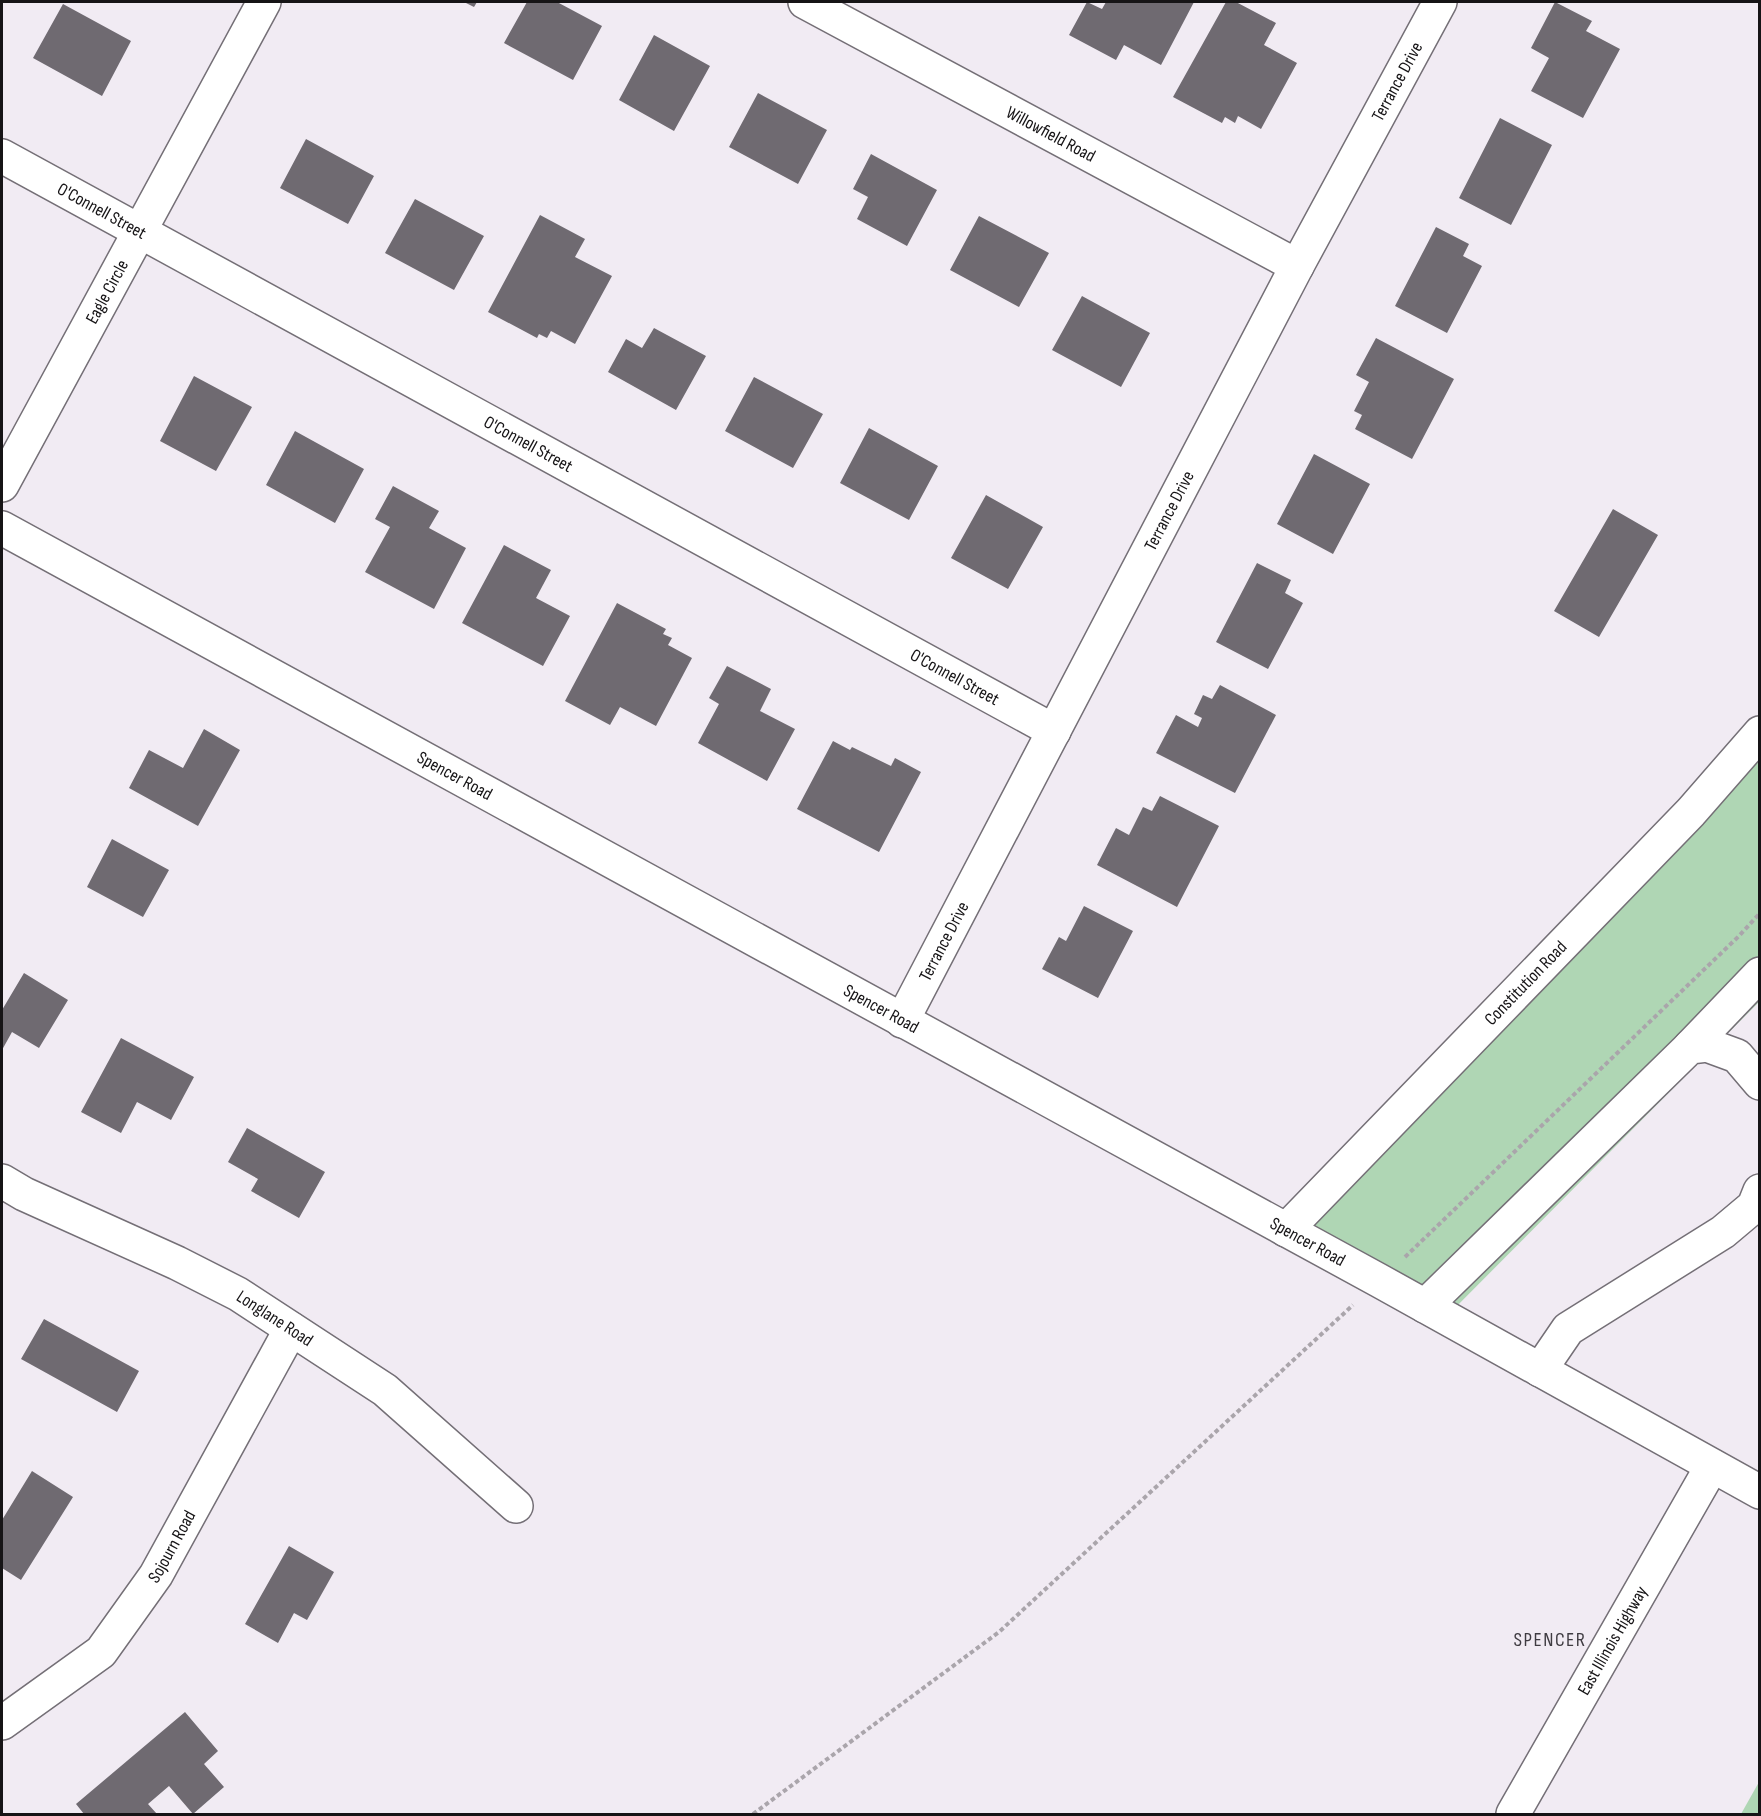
<svg xmlns="http://www.w3.org/2000/svg" width="1761" height="1816" font-family="'Sofia Sans Condensed',sans-serif">
	<style>
		.green { fill: #afd6b4 }
		.building { fill: #6f6a71 }
		.lines { fill: none; stroke-linecap: round; stroke-linejoin: round }
		.minor-casing { stroke: #746f76; stroke-width: 36 }
		.path { stroke: #aaa5ab; stroke-width: 4; stroke-dasharray: 4.5 3; stroke-linecap: butt }
		.minor { stroke: #fff; stroke-width: 33 }
		.labels { text-anchor: middle; dominant-baseline: central; stroke-width: 4.5; stroke-linejoin: round; paint-order: stroke }
		.street-label { font-size: 18px; fill: #161416; stroke: #f1ebf3 }
		.neighbourhood-label { font-size: 20px; letter-spacing: 1.5px; fill: #3f3b41; stroke: #f1ebf3 }
	</style>
	<rect width="100%" height="100%" fill="#f1ebf3"/>
	<path class="green" d="M 1759,718 L 1759,1002 L 1438,1325 L 1287,1214 Z
		M 1759,1782 L 1759,1814 L 1741,1814 Z"/>
	<path class="building" d="M 464,2 L 477,2 L 474,7 Z
		M 527,2 L 557,2 L 602,26 L 573,80 L 504,43 Z
		M 1087,2 L 1102,9 L 1106,2 L 1194,2 L 1161,65 L 1124,45 L 1116,60 L 1069,35 Z
		M 1226,2 L 1236,2 L 1276,23 L 1264,45 L 1297,63 L 1261,129 L 1238,116 L 1235,123 L 1225,117 L 1222,123 L 1173,97 Z
		M 1555,2 L 1592,21 L 1586,31 L 1620,49 L 1583,118 L 1531,91 L 1549,58 L 1531,48 Z
		M 63,4 L 131,41 L 102,96 L 33,58 Z
		M 654,35 L 710,66 L 674,131 L 619,100 Z
		M 758,93 L 827,130 L 798,184 L 729,147 Z
		M 1500,118 L 1552,145 L 1511,225 L 1459,198 Z
		M 306,139 L 374,176 L 348,224 L 280,188 Z
		M 871,154 L 937,190 L 907,246 L 857,219 L 868,197 L 853,189 Z
		M 415,199 L 484,236 L 454,290 L 385,253 Z
		M 540,215 L 585,239 L 575,257 L 612,276 L 575,344 L 551,331 L 547,338 L 539,334 L 537,338 L 488,312 Z
		M 979,216 L 1049,253 L 1019,307 L 950,270 Z
		M 1436,227 L 1469,244 L 1463,256 L 1482,266 L 1447,333 L 1395,306 Z
		M 1082,296 L 1150,333 L 1121,387 L 1052,350 Z
		M 654,328 L 706,356 L 676,410 L 608,372 L 626,339 L 642,348 Z
		M 1376,338 L 1454,379 L 1412,459 L 1355,429 L 1362,415 L 1354,411 L 1369,382 L 1356,375 Z
		M 194,376 L 252,407 L 216,471 L 160,441 Z
		M 754,377 L 823,414 L 793,468 L 725,431 Z
		M 869,428 L 938,466 L 909,520 L 840,483 Z
		M 295,431 L 364,469 L 335,523 L 266,485 Z
		M 1314,454 L 1370,484 L 1333,554 L 1277,524 Z
		M 393,486 L 439,511 L 429,528 L 466,548 L 434,609 L 365,572 L 390,527 L 375,519 Z
		M 986,495 L 1043,527 L 1008,589 L 951,558 Z
		M 1613,509 L 1658,535 L 1599,637 L 1554,611 Z
		M 504,545 L 551,570 L 536,598 L 570,616 L 543,666 L 462,623 Z
		M 1257,563 L 1291,580 L 1285,593 L 1303,603 L 1268,669 L 1216,642 Z
		M 617,603 L 666,629 L 663,634 L 672,638 L 668,645 L 692,658 L 656,726 L 620,707 L 610,725 L 565,701 Z
		M 727,666 L 771,689 L 760,711 L 795,729 L 767,781 L 698,743 L 719,704 L 709,698 Z
		M 1220,685 L 1276,715 L 1235,793 L 1156,753 L 1176,715 L 1198,727 L 1202,718 L 1194,714 L 1203,695 L 1212,699 Z
		M 204,729 L 240,750 L 198,826 L 129,788 L 149,750 L 183,768 Z
		M 833,741 L 850,750 L 852,747 L 891,766 L 895,758 L 921,772 L 879,852 L 797,809 Z
		M 1160,796 L 1219,826 L 1177,907 L 1097,865 L 1116,828 L 1129,835 L 1143,807 L 1152,811 Z
		M 112,839 L 169,870 L 143,917 L 87,887 Z
		M 1084,906 L 1133,931 L 1098,998 L 1042,969 L 1059,937 L 1066,941 Z
		M 24,973 L 68,1000 L 39,1048 L 12,1032 L 2,1050 L 2,1010 Z
		M 121,1038 L 194,1077 L 171,1120 L 137,1102 L 121,1133 L 81,1112 Z
		M 247,1128 L 325,1172 L 299,1218 L 251,1191 L 258,1179 L 228,1162 Z
		M 44,1319 L 139,1371 L 117,1412 L 21,1359 Z
		M 32,1471 L 73,1497 L 21,1580 L 2,1568 L 2,1520 Z
		M 289,1546 L 334,1572 L 307,1620 L 294,1613 L 278,1643 L 245,1624 Z
		M 185,1712 L 218,1751 L 204,1764 L 224,1787 L 193,1814 L 169,1786 L 148,1804 L 157,1814 L 84,1814 L 76,1804 Z"/>
	<g class="lines">
		<g class="minor-casing">
			<g id="minor">
				<path id="s1" d="M 805,2 L 1297,266"/>
				<path id="s2" d="M 2,156 L 1054,731"/>
				<path id="s3" d="M 2,485 L 264,2"/>
				<path id="s4" d="M 2,528 L 1380,1281 L 1760,1492"/>
				<path id="s5" d="M 902,1021 L 1297,266 L 1440,2"/>
				<path d="M 1690,1047 L 1760,974"/>
				<path id="s6" d="M 2,1181 L 24,1194 L 177,1263 L 238,1294 L 385,1390 L 516,1506"/>
				<path id="s7" d="M 1286,1230 L 1691,812 L 1760,733"/>
				<path d="M 1425,1306 L 1690,1047 L 1707,1045 L 1737,1056 L 1760,1083"/>
				<path d="M 1540,1370 L 1568,1329 L 1723,1232 L 1754,1206 L 1760,1191"/>
				<path id="s8" d="M 2,1723 L 101,1652 L 156,1575 L 291,1329"/>
				<path id="s9" d="M 1513,1814 L 1712,1466"/>
			</g>
		</g>
		<path class="path" d="M 1405,1257 L 1739,936 L 1760,913
			M 753,1814 L 999,1632 L 1353,1305"/>
		<use href="#minor" class="minor"/>
	</g>
	<g class="labels">
		<g class="street-label">
			<text stroke="none"><textPath href="#s5" startOffset="1062">Terrance Drive</textPath></text>
			<text stroke="none"><textPath href="#s1" startOffset="279">Willowfield Road</textPath></text>
			<text stroke="none"><textPath href="#s2" startOffset="114">O'Connell Street</textPath></text>
			<text stroke="none"><textPath href="#s3" startOffset="220">Eagle Circle</textPath></text>
			<text stroke="none"><textPath href="#s2" startOffset="600">O'Connell Street</textPath></text>
			<text stroke="none"><textPath href="#s5" startOffset="576">Terrance Drive</textPath></text>
			<text stroke="none"><textPath href="#s2" startOffset="1086">O'Connell Street</textPath></text>
			<text stroke="none"><textPath href="#s4" startOffset="516">Spencer Road</textPath></text>
			<text stroke="none"><textPath href="#s5" startOffset="90">Terrance Drive</textPath></text>
			<text stroke="none"><textPath href="#s7" startOffset="344">Constitution Road</textPath></text>
			<text stroke="none"><textPath href="#s4" startOffset="1002">Spencer Road</textPath></text>
			<text stroke="none"><textPath href="#s4" startOffset="1488">Spencer Road</textPath></text>
			<text stroke="none"><textPath href="#s6" startOffset="306">Longlane Road</textPath></text>
			<text stroke="none"><textPath href="#s8" startOffset="249">Sojourn Road</textPath></text>
			<text stroke="none"><textPath href="#s9" startOffset="200">East Illinois Highway</textPath></text>
		</g>
		<g class="neighbourhood-label">
			<text x="1550" y="1640">SPENCER</text>
		</g>
	</g>
	<rect width="1761" height="1816" fill="none" stroke="#161416" stroke-width="6"/>
</svg>
